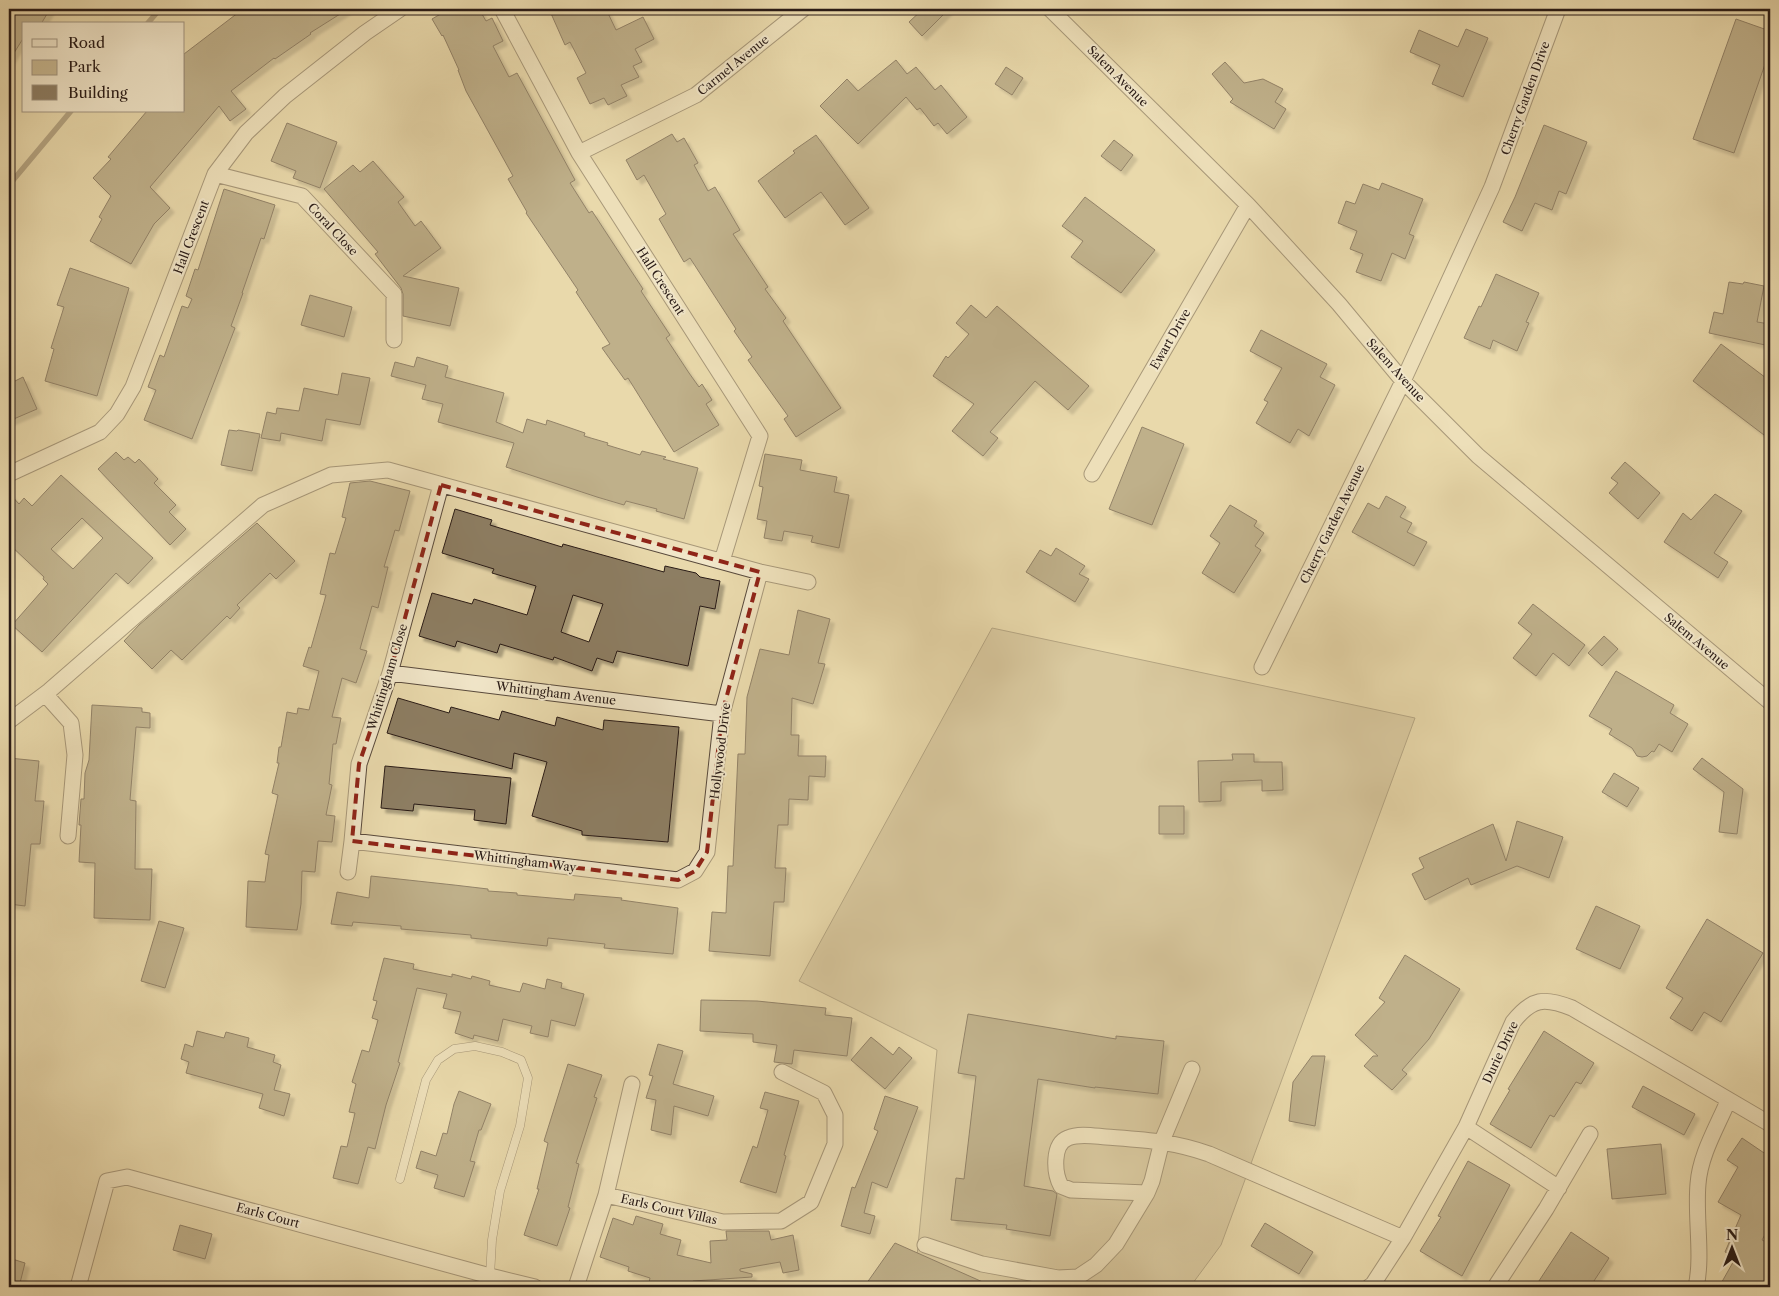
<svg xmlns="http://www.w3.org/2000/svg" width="1779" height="1296" font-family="'Libre Caslon Text',serif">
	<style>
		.green { fill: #c8b992; stroke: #786a54 }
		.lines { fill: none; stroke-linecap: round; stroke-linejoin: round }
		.stream { stroke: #756651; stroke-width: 5.5 }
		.building { fill: #8d7e64; stroke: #291b16; fill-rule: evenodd; filter: url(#shadow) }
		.lane-casing { stroke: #594a3c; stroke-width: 9 }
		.street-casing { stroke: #594a3c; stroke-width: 17 }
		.lane { stroke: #f1e6c9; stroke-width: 8 }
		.street { stroke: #f1e6c9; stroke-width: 15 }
		.marked { fill: none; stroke: #8f2418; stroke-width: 4; stroke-dasharray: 10 6; stroke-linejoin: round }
		.labels { text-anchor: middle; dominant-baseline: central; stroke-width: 4; stroke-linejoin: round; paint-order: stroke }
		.street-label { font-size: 12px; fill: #291b16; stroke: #f1e6c9 }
	</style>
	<defs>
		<filter id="shadow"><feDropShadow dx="4.5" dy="4.5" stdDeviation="1" flood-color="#0004"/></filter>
	</defs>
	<rect width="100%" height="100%" fill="#e9d9ac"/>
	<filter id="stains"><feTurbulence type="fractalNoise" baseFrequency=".004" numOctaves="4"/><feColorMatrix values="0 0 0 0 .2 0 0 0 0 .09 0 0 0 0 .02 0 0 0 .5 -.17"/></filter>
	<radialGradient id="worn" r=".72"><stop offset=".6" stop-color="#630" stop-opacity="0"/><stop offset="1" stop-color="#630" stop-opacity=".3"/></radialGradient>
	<path class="green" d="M 992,628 L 1415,718 L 1221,1245 L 1190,1287 L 914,1287 L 937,1050 L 799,981 Z"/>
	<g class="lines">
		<path class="stream" d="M 147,24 L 160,9
			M 9,185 L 71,111"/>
	</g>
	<path class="building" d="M 9,9 L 50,9 L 41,24 L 24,24 L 24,37 L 9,61 Z
		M 243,9 L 348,9 L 310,33 L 311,34 L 275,59 L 274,58 L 231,91 L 246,109 L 230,121 L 219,106 L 150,187 L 170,208 L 154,224 L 131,264 L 90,241 L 102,219 L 99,217 L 111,196 L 93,178 L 111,159 L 108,157 L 147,111 L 184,111 L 184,54 Z
		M 449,9 L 479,9 L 486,21 L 492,18 L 503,41 L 493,46 L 509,77 L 517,73 L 575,180 L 570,183 L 589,213 L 592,211 L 643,289 L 641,291 L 670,335 L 666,338 L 689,373 L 699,387 L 702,384 L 712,400 L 706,404 L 719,425 L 674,452 L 628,378 L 625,380 L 602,348 L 610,344 L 576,292 L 578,290 L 526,213 L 527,212 L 508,179 L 513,176 L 466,91 L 458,70 L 459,70 L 443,35 L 442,36 L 432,19 Z
		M 549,9 L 606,9 L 616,30 L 643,17 L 654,39 L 635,49 L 642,62 L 633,66 L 639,77 L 621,85 L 627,96 L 608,105 L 604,98 L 590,104 L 577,78 L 586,73 L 570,42 L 565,45 Z
		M 923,9 L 949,9 L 922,36 L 909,22 Z
		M 1736,19 L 1770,31 L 1770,50 L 1734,153 L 1693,139 Z
		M 1466,29 L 1488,38 L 1463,97 L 1432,84 L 1440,65 L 1410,52 L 1419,30 L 1458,47 Z
		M 896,60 L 907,74 L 916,67 L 935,90 L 941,85 L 967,117 L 947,134 L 938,123 L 934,126 L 920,108 L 917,110 L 906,97 L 858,144 L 820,106 L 847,79 L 858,91 Z
		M 1225,62 L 1244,83 L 1263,79 L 1283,89 L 1275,102 L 1286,109 L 1274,129 L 1230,102 L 1233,99 L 1212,74 Z
		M 1006,67 L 1023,78 L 1012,95 L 995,84 Z
		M 287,123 L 337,142 L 320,188 L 293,178 L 296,171 L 271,161 Z
		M 1544,125 L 1587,142 L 1566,194 L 1559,191 L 1552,210 L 1535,203 L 1522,231 L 1503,222 L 1515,197 Z
		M 672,134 L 677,142 L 684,138 L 698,163 L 694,165 L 708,191 L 715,187 L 740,230 L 733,234 L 768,287 L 765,289 L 786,318 L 783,321 L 841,408 L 796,437 L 784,419 L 788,416 L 748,360 L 752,357 L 734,331 L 736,329 L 690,258 L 684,262 L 659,219 L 666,214 L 644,175 L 637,180 L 626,160 Z
		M 816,135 L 869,208 L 845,225 L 821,192 L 785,218 L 758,181 L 795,153 L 793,151 Z
		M 1114,140 L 1133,155 L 1121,171 L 1101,156 Z
		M 373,161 L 404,197 L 398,202 L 415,226 L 421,221 L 441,248 L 403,276 L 459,288 L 450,326 L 403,316 L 403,294 L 401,288 L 375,254 L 378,252 L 324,189 L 353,165 L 360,172 Z
		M 1382,183 L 1423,199 L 1409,234 L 1414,236 L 1405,259 L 1392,253 L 1381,281 L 1356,272 L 1363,254 L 1350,249 L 1357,231 L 1338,223 L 1346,201 L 1355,204 L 1363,184 L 1379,190 Z
		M 224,189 L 275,205 L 264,239 L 261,238 L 242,293 L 243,293 L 231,326 L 235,328 L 192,439 L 144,420 L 156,390 L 148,387 L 160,355 L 164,357 L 182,306 L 188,308 L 192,299 L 186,296 L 195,269 L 198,270 Z
		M 1085,197 L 1155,250 L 1121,293 L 1071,257 L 1083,241 L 1062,226 Z
		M 70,268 L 129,288 L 97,396 L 45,381 L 54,349 L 51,348 L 64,307 L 57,305 Z
		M 1496,274 L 1539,293 L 1526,322 L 1529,323 L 1517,351 L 1493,340 L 1490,349 L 1464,338 L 1479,306 L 1481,307 Z
		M 1729,282 L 1743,284 L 1744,282 L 1764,286 L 1757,322 L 1770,324 L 1770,346 L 1709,333 L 1714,312 L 1723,314 Z
		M 310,295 L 352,307 L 344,337 L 301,325 Z
		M 971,305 L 986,318 L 997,306 L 1089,386 L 1068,410 L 1035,381 L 990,432 L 998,438 L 983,456 L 952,431 L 974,404 L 933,376 L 946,356 L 948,358 L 969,334 L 956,323 Z
		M 1261,330 L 1327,364 L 1320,377 L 1335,385 L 1309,436 L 1298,429 L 1290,443 L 1256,423 L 1268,402 L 1264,400 L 1282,368 L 1250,351 Z
		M 1721,344 L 1770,381 L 1770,428 L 1764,435 L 1693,381 Z
		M 417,357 L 448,366 L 445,377 L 504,393 L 496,422 L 523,433 L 527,419 L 546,425 L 547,420 L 585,433 L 584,436 L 608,443 L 607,445 L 640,455 L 642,451 L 666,457 L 663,459 L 698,468 L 684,519 L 656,511 L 657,509 L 626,501 L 624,505 L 597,497 L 506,467 L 514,443 L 438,422 L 443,404 L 422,399 L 426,385 L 391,376 L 395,362 L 414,367 Z
		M 342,373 L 370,378 L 360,425 L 326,419 L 322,441 L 281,433 L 280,441 L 261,438 L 267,412 L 276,414 L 277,408 L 299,411 L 304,388 L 338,395 Z
		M 23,377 L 37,409 L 9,421 L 9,384 Z
		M 1142,427 L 1184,444 L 1152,525 L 1109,509 Z
		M 229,430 L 237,431 L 238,430 L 260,434 L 252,471 L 221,465 Z
		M 116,452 L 124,460 L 128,457 L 135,463 L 139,459 L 158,479 L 154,483 L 176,505 L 169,512 L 186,529 L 170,545 L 98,469 Z
		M 765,454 L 802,460 L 800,470 L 837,477 L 834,492 L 849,495 L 839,548 L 811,542 L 813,536 L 784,531 L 782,541 L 764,538 L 767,521 L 757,519 L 763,487 L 759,486 Z
		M 1625,462 L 1660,493 L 1638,519 L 1609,493 L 1618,483 L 1611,478 Z
		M 61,475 L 153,558 L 128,584 L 116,573 L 42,652 L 12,625 L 48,584 L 43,579 L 44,577 L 9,544 L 9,493 L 19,504 L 24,498 L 32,506 ZM 82,518 L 103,538 L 73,569 L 51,549 Z
		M 370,481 L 410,491 L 399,531 L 395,530 L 384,567 L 388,567 L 378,608 L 372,606 L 360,649 L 367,651 L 356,683 L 342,678 L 332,717 L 341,718 L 336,744 L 333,744 L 329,784 L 332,785 L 326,815 L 335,816 L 332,842 L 318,841 L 315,872 L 302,871 L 301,904 L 297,930 L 246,927 L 248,881 L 265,882 L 269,855 L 265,854 L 278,795 L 272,793 L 279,763 L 277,763 L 279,747 L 281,747 L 287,712 L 297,714 L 298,708 L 309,710 L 319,671 L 303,666 L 309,647 L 311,648 L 326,595 L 320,594 L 330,553 L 335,554 L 346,518 L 342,517 L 350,483 Z
		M 1715,494 L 1742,511 L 1714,553 L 1728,562 L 1718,578 L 1664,542 L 1683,513 L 1691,520 Z
		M 1386,496 L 1406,507 L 1400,517 L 1412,523 L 1407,532 L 1427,542 L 1414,566 L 1352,532 L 1368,503 L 1379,509 Z
		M 1230,505 L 1257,521 L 1254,526 L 1264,533 L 1255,546 L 1261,550 L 1234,593 L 1202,573 L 1220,543 L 1210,536 Z
		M 455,509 L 492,520 L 490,525 L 562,547 L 563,544 L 664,572 L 665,566 L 696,573 L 700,577 L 720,581 L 715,609 L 700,606 L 688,666 L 617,651 L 613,663 L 597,658 L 592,671 L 554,657 L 553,660 L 500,644 L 497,653 L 457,641 L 455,647 L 419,636 L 432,593 L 472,604 L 474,599 L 527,615 L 536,586 L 492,573 L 494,569 L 442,553 ZM 573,595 L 603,604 L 589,642 L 561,632 Z
		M 257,523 L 295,561 L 276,579 L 270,573 L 237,605 L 240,608 L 230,619 L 227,616 L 182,660 L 171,650 L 152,669 L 124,641 L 139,625 Z
		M 1056,548 L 1085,566 L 1079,574 L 1089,579 L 1075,602 L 1026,572 L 1040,550 L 1051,556 Z
		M 1533,604 L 1585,645 L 1569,666 L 1553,653 L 1536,676 L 1513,658 L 1532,634 L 1518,623 Z
		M 798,610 L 830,619 L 818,663 L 825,664 L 813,704 L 792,698 L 791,735 L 799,735 L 798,756 L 826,756 L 825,777 L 809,776 L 808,800 L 789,799 L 788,825 L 778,825 L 775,868 L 786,868 L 784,902 L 774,902 L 770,956 L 709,951 L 712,912 L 726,913 L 728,866 L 733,866 L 738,754 L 745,754 L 747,697 L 760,649 L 789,655 Z
		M 1604,636 L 1618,649 L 1602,666 L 1588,653 Z
		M 1616,671 L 1674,705 L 1670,713 L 1688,724 L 1672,752 L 1659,744 L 1654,752 L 1652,751 L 1647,756 L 1642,757 L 1637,756 L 1632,748 L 1609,734 L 1612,729 L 1589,716 Z
		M 398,698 L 449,713 L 451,707 L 499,720 L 502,711 L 555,726 L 557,717 L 603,730 L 604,720 L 679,727 L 668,842 L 582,835 L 582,831 L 532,816 L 547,762 L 514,753 L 512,769 L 387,733 Z
		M 92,705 L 142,708 L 142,712 L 150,713 L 150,728 L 136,727 L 130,800 L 136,801 L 135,869 L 152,869 L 150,920 L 94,918 L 95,863 L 79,862 L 81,825 L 79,825 L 81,799 L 84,799 L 85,773 L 89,760 Z
		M 1232,754 L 1254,754 L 1254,762 L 1282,762 L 1283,790 L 1262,791 L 1262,780 L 1221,782 L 1221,801 L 1199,802 L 1198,761 L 1233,760 Z
		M 9,758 L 39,761 L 35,801 L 44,801 L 40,844 L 31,844 L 25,906 L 9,904 Z
		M 1702,758 L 1743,789 L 1737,834 L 1719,832 L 1724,792 L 1693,769 Z
		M 385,766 L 511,778 L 506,824 L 474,820 L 475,810 L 414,804 L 413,811 L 381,808 Z
		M 1614,773 L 1639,788 L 1627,807 L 1602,792 Z
		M 1159,806 L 1184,806 L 1184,834 L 1159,834 Z
		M 1517,821 L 1563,837 L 1549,878 L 1517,866 L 1471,885 L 1468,878 L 1425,900 L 1412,874 L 1424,868 L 1419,858 L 1493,824 L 1506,861 Z
		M 371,876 L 454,885 L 488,889 L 488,891 L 517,893 L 517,895 L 574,900 L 575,894 L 622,898 L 621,900 L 678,908 L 673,954 L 604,948 L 605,944 L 548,938 L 547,946 L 471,938 L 471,935 L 401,929 L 401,926 L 353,922 L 352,926 L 331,924 L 337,892 L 369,898 Z
		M 1596,906 L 1640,926 L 1620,969 L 1576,949 Z
		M 1707,919 L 1763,953 L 1721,1022 L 1704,1012 L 1692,1031 L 1670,1018 L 1683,998 L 1666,988 Z
		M 159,921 L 184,928 L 165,988 L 141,981 Z
		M 1405,955 L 1460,989 L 1429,1039 L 1402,1070 L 1407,1074 L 1392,1090 L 1364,1066 L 1373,1056 L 1378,1056 L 1355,1035 L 1385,1002 L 1379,998 Z
		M 384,958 L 414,964 L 413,969 L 452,977 L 452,974 L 471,979 L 472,976 L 490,981 L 489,985 L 520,992 L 523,983 L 545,989 L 547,979 L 562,983 L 561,988 L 584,994 L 575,1026 L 551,1020 L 548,1037 L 530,1033 L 532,1026 L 503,1019 L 498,1041 L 474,1035 L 473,1039 L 455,1033 L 461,1012 L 443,1008 L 447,994 L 417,988 L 398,1062 L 400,1063 L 386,1105 L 375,1149 L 368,1147 L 358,1184 L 333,1178 L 341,1146 L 347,1147 L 355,1113 L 349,1112 L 356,1084 L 352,1082 L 362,1050 L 369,1052 L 378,1020 L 372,1018 L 377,1001 L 373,1000 Z
		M 701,1000 L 757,1001 L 826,1008 L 825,1015 L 852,1018 L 847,1056 L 794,1050 L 792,1064 L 774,1062 L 777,1045 L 753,1042 L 753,1034 L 700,1031 Z
		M 968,1014 L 1116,1039 L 1116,1036 L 1164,1041 L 1158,1094 L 1095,1087 L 1095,1088 L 1038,1079 L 1024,1186 L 1053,1191 L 1057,1194 L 1050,1236 L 1006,1229 L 1007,1225 L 951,1220 L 956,1178 L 964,1179 L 976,1076 L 958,1073 Z
		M 197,1031 L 224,1038 L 226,1032 L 249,1038 L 247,1047 L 275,1055 L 273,1062 L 281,1065 L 274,1090 L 290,1094 L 284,1116 L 259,1108 L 263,1094 L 186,1073 L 189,1062 L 181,1059 L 185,1044 L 193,1047 Z
		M 1544,1031 L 1594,1063 L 1581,1084 L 1576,1082 L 1554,1117 L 1550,1115 L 1531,1148 L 1490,1124 L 1510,1090 L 1508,1089 Z
		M 871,1037 L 893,1055 L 899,1047 L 912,1058 L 885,1089 L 851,1060 Z
		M 658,1044 L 683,1051 L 673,1084 L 714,1096 L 708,1116 L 674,1106 L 671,1135 L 651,1130 L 656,1100 L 646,1098 L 653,1076 L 649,1075 Z
		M 1312,1056 L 1325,1056 L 1315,1126 L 1289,1121 L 1293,1082 Z
		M 568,1064 L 602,1075 L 594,1097 L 597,1098 L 576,1163 L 579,1164 L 568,1207 L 570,1208 L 557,1246 L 524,1235 L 539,1189 L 537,1189 L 548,1143 L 544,1141 Z
		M 1643,1086 L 1695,1114 L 1684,1135 L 1632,1107 Z
		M 459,1091 L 491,1104 L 481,1130 L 479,1130 L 470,1161 L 475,1162 L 464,1197 L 434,1188 L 438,1175 L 416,1168 L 421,1151 L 436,1156 L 443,1133 L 447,1134 L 454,1104 Z
		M 765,1092 L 799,1101 L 784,1155 L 786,1156 L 776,1193 L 740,1182 L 753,1146 L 757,1148 L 768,1110 L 760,1108 Z
		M 885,1096 L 918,1107 L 887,1188 L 872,1182 L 864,1213 L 875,1216 L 870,1234 L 841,1226 L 852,1187 L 855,1188 L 878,1131 L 874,1129 Z
		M 1742,1138 L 1770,1157 L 1770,1225 L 1762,1240 L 1770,1244 L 1770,1287 L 1719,1287 L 1736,1257 L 1725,1252 L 1741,1215 L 1718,1202 L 1738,1167 L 1727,1160 Z
		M 1661,1144 L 1666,1194 L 1612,1199 L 1607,1149 Z
		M 1468,1161 L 1510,1185 L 1462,1276 L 1420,1251 L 1441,1217 L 1438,1216 Z
		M 636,1216 L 663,1224 L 660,1234 L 681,1240 L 677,1255 L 711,1263 L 710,1241 L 727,1240 L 726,1231 L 769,1231 L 771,1240 L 793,1235 L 799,1270 L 783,1273 L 780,1262 L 740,1269 L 740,1271 L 752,1274 L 752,1277 L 693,1281 L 691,1287 L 648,1287 L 650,1278 L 628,1271 L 629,1267 L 600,1257 L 613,1218 L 633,1225 Z
		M 1265,1223 L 1313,1252 L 1299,1274 L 1251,1246 Z
		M 180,1225 L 212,1234 L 205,1259 L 173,1250 Z
		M 1571,1232 L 1609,1258 L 1590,1287 L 1535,1287 Z
		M 895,1243 L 994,1287 L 864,1287 Z
		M 9,1258 L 25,1263 L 19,1287 L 9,1287 Z"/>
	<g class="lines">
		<g class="lane-casing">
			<path id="lane" d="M 400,1179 L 426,1080 L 438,1060 L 454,1049 L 475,1046 L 502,1052 L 521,1060 L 528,1078 L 520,1126 L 500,1191 L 492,1240 L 490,1276"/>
		</g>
		<g class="street-casing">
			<path id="street" d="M 502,9 L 579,153 L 760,436 L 722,561
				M 1050,9 L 1248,205 L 1339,304 L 1403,381 L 1478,456 L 1770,702
				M 579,153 L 696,95 L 803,9
				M 215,174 L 302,196 L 394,294 L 394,340
				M 9,474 L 100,432 L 117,414 L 133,387 L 215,174 L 246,133 L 285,96 L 365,33 L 400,9
				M 1092,474 L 1248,205
				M 1262,667 L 1403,381 L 1492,187 L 1558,9
				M 390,673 L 722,714
				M 45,694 L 71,723 L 75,755 L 68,836
				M 9,721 L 49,691 L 263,505 L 331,475 L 388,470 L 760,572 L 808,582
				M 352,841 L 678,880 L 695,871 L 707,852 L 722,714 L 760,572
				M 348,872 L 352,841 L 359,764 L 390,673 L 441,485
				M 1466,1127 L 1559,1188
				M 1147,1193 L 1071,1190 L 1061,1186 C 1054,1173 1052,1144 1068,1138 C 1079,1133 1094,1136 1106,1137 C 1145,1140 1172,1141 1209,1154 L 1403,1238
				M 606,1195 L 723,1222 L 781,1221 L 811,1202 L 835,1144 L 835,1115 L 824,1093 L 782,1072
				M 925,1245 L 982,1264 L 1058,1278 L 1078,1277 L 1096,1265 L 1116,1244 L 1147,1193 L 1152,1181 L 1162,1141 L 1192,1069
				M 78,1287 L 107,1181 L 127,1177 L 490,1276 L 535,1287
				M 576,1287 L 606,1195 L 632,1084
				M 1369,1287 L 1373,1284 L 1403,1238 L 1466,1127 L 1513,1022 C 1532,998 1544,997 1572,1008 L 1770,1124
				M 1495,1287 L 1546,1209 L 1590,1134
				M 1696,1287 C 1703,1256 1695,1217 1698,1184 C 1700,1155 1717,1127 1728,1101"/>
		</g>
		<use href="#lane" class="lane"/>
		<use href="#street" class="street"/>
	</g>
	<path d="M0 0H1779V1296H0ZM 441,485 L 760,572 L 722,714 L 707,852 L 695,871 L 678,880 L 352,841 L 359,764 L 390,673 Z" fill="#e9d9ac" fill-opacity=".55" fill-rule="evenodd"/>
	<path class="marked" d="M 441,485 L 760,572 L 722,714 L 707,852 L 695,871 L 678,880 L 352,841 L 359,764 L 390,673 Z"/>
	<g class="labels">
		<g class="street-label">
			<text transform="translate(733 65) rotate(-39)">Carmel Avenue</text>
			<text transform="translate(1118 76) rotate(45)">Salem Avenue</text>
			<text transform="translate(1525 98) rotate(-70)">Cherry Garden Drive</text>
			<text transform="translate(333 229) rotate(47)">Coral Close</text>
			<text transform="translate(191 237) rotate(-69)">Hall Crescent</text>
			<text transform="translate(661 281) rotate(57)">Hall Crescent</text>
			<text transform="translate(1170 339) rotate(-60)">Ewart Drive</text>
			<text transform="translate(1396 370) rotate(48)">Salem Avenue</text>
			<text transform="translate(1332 524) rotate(-64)">Cherry Garden Avenue</text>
			<text transform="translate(1697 641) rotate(40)">Salem Avenue</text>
			<text transform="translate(387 677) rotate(-73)">Whittingham Close</text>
			<text transform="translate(556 693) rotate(7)">Whittingham Avenue</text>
			<text transform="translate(720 751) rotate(-83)">Hollywood Drive</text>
			<text transform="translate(525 861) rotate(7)">Whittingham Way</text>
			<text transform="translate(1500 1052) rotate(-65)">Durie Drive</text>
			<text transform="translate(669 1209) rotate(13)">Earls Court Villas</text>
			<text transform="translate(268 1215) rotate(15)">Earls Court</text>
		</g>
	</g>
	<rect width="1779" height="1296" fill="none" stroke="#e9d9ac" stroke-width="30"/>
	<rect x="10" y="10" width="1759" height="1276" fill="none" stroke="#291b16" stroke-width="2.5"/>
	<rect x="15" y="15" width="1749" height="1266" fill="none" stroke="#291b16"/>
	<rect x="22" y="22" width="162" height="90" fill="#f1e6c9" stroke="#a19581"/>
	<rect x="32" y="39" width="25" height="8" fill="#f1e6c9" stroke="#a19581"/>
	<text x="68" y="48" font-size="15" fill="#291b16">Road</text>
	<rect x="32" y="60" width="25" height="15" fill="#c8b992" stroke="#a19581"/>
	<text x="68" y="72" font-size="15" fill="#291b16">Park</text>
	<rect x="32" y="85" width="25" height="15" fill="#8d7e64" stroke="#a19581"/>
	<text x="68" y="98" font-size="15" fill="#291b16">Building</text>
	<g transform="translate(1732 1248)" stroke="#f1e6c9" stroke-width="4" paint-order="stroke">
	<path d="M0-4L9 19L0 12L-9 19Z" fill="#291b16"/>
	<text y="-8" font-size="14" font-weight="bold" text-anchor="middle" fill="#291b16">N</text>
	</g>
	<rect width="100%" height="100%" filter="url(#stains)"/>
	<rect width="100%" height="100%" fill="url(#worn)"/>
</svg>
